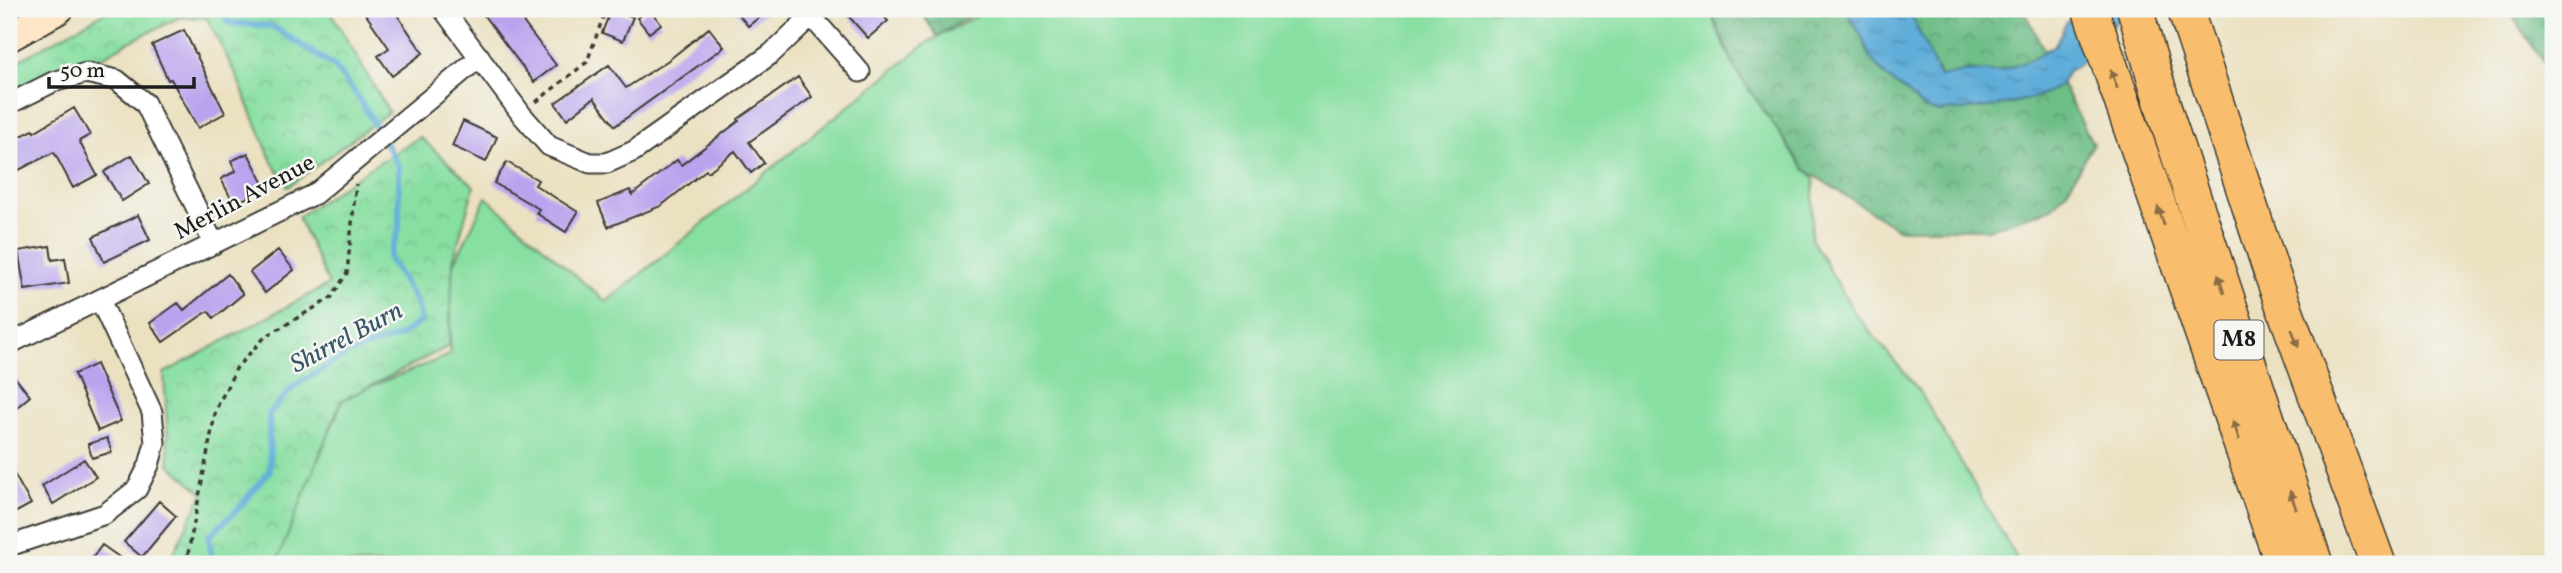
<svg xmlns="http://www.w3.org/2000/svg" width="2562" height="573" font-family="Vollkorn,serif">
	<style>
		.grass { fill: #88dfa2; stroke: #527e5f; stroke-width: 2 }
		.forest { fill: url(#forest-crowns); stroke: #456d52; stroke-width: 2 }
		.park { fill: url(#park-crowns); stroke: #527e5f; stroke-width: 2 }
		.water { fill: url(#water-ripples); stroke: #3e647a; stroke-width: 2 }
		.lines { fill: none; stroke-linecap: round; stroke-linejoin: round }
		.stream { stroke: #5fadd9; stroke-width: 6 }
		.building { fill: #baa3ee }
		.minor-casing { stroke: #3b3a35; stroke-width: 23 }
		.secondary-casing { stroke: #3b3a35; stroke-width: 32 }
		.motorway-casing { stroke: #3b3a35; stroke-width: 38 }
		.path { stroke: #3b3a35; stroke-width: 3.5; stroke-dasharray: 5 5; stroke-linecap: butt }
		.minor { stroke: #fff; stroke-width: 19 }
		.secondary { stroke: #fde5c5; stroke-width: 28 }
		.motorway { stroke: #f9be6d; stroke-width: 35 }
		.oneway { fill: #8a6d44 }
		.labels { text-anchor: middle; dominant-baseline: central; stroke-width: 5; stroke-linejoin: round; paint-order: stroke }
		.shield { fill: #f6f6f2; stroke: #5d5d5c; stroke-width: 2 }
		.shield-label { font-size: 23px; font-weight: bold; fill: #1c1c1c }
		.street-label { font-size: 24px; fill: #1c1c1c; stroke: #f6f6f2 }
		.water-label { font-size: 26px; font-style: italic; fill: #375668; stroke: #f6f6f2 }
	</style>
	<defs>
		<pattern id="forest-crowns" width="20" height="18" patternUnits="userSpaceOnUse" patternTransform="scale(1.75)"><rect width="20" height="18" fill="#6ebe88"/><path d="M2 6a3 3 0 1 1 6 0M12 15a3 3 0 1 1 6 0" fill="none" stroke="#5a9a6e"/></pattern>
		<pattern id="park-crowns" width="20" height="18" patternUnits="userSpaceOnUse" patternTransform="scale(1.75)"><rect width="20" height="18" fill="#88dfa2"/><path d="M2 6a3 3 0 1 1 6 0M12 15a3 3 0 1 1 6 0" fill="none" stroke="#75bf8b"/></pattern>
		<pattern id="water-ripples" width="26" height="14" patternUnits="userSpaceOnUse" patternTransform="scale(1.75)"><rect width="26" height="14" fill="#5fadd9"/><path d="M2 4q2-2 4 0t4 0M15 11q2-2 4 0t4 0" fill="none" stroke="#4e8caf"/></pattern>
	</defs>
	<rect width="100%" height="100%" fill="#f6f6f2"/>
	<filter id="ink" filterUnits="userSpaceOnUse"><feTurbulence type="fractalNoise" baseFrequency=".0143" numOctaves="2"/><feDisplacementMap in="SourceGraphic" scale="14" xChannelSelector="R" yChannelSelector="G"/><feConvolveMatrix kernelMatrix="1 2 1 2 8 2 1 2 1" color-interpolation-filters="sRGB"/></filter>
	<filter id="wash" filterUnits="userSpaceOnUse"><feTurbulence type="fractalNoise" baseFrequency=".00686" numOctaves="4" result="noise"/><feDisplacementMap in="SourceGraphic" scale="28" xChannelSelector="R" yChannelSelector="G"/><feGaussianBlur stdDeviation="1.57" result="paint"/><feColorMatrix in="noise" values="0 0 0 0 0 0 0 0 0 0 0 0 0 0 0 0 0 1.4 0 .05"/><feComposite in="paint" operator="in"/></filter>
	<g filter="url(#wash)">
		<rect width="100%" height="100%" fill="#ebe1c1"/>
		<path class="grass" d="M 990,9 L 1709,9 L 1725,49 L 1814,179 L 1811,238 L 1856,315 L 1919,390 L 2020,564 L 275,564 L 344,397 L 450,355 L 452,268 L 486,197 L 606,302 L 928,42 Z"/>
		<path class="forest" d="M 919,9 L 981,9 L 937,36 Z
			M 1710,9 L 2017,9 L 2026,15 L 2093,144 L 2068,189 L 2052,208 L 1988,229 L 1898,229 L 1804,169 L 1735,69 Z
			M 2508,9 L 2553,9 L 2553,78 Z"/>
		<path class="park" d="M 111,9 L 329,9 L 389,112 L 288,187 L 272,162 L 236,75 L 207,18 L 180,17 L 127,43 L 9,111 L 9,66 Z
			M 420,137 L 474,186 L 453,261 L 449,346 L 341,401 L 276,564 L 168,564 L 203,493 L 169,464 L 164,373 L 329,284 L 298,217 L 368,169 Z"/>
		<path class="water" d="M 1845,9 L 1905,9 L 1913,19 L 1940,77 L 1967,71 L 1998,72 L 2032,59 L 2055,45 L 2066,23 L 2087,9 L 2126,9 L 2083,62 L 2068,71 L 2061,85 L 2040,96 L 1999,106 L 1939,112 L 1923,108 L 1908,93 L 1887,78 L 1871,59 L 1861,35 Z"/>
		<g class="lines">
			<path class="stream" d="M 212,564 L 209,536 L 240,507 L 270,470 L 269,414 L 293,387 L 350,352 L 400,336 L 421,321 L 417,303 L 389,258 L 399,228 L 399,166 L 359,98 L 334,66 L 272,26 L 229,23 L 221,9"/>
		</g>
		<g id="blocks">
			<path class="building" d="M 362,9 L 393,9 L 423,53 L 392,76 L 378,56 L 389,48 Z
				M 479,9 L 513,9 L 556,65 L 534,82 Z
				M 611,9 L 633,17 L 623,41 L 602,33 Z
				M 649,9 L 661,24 L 649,33 L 637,18 Z
				M 734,9 L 770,9 L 748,26 Z
				M 842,9 L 877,9 L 888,21 L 868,38 Z
				M 709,28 L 724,47 L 615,126 L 594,98 L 567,119 L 555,103 L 609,65 L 626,88 L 670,59 Z
				M 184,30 L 225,113 L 198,128 L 171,79 L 168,80 L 152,45 Z
				M 798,77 L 812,97 L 749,142 L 764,163 L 751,173 L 735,151 L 708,172 L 706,170 L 661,206 L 608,227 L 598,203 L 630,190 L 632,195 L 677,160 L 681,165 L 739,121 L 738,119 Z
				M 74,108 L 90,135 L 79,141 L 97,175 L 73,188 L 54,152 L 9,175 L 9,142 L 33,130 L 34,132 Z
				M 463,121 L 497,137 L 486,162 L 452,146 Z
				M 248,153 L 266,188 L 234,204 L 221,179 L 236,171 L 231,161 Z
				M 132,155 L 149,184 L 122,201 L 104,172 Z
				M 507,162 L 538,180 L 535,185 L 578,212 L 566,232 L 536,213 L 539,209 L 494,183 Z
				M 138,215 L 150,240 L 104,262 L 93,237 Z
				M 50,246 L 52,260 L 65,258 L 69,283 L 25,290 L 18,251 Z
				M 278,250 L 294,270 L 265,293 L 250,272 Z
				M 228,274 L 243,294 L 214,318 L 208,311 L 163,342 L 150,323 L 178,303 L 184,310 Z
				M 96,364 L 121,421 L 98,431 L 74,374 Z
				M 9,370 L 30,396 L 9,414 Z
				M 107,438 L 112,452 L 92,458 L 88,444 Z
				M 84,459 L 96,477 L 53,504 L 42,486 Z
				M 9,465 L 31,504 L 9,516 Z
				M 159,501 L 176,516 L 142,557 L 124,542 Z
				M 102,545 L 129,564 L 88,564 Z"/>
		</g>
	</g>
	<g filter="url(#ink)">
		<use href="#blocks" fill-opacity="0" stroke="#3b3a35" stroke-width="2"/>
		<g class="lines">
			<g class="minor-casing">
				<path id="minor" d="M 443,9 L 522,115 L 549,146 L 590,163 L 607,163 L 634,151 L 771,54 L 811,16
					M 805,9 L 860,72
					M 9,104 L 53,82 L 86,73 L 117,80 L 145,103 L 214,244
					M 9,344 L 315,194 L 480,57
					M 9,546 L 105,514 L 137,489 L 149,465 L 155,443 L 152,412 L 100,300"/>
			</g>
			<g class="secondary-casing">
				<path id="secondary" d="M 9,37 L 59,9"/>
			</g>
			<g class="motorway-casing">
				<path id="motorway" d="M 2090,9 L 2283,564
					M 2135,9 L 2166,116 L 2315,564
					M 2185,9 L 2272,274 L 2378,564"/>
			</g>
			<path class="path" d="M 536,102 L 587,62 L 606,9
				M 186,564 L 216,409 L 237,367 L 265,337 L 331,298 L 347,273 L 356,184"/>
			<use href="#minor" class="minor"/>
			<use href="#secondary" class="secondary"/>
			<use href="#motorway" class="motorway"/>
		</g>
		<defs><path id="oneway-solid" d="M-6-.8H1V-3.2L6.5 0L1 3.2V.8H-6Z" transform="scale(1.75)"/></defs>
		<g class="oneway">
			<use href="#oneway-solid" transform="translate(2114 79) rotate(-109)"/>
			<use href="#oneway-solid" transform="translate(2161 216) rotate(-109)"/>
			<use href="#oneway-solid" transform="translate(2221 284) rotate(-108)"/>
			<use href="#oneway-solid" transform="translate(2295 338) rotate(70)"/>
			<use href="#oneway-solid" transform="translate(2236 430) rotate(-109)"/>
			<use href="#oneway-solid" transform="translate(2293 500) rotate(-109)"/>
		</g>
	</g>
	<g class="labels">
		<rect class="shield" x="2214.5" y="320.5" width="49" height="39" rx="5"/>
		<g class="shield-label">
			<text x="2239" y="340">M8</text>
		</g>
		<g class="street-label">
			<text transform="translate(245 198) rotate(-28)">Merlin Avenue</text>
		</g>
		<g class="water-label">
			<text transform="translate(347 338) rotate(-28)">Shirrel Burn</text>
		</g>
	</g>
	<rect width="2562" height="573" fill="none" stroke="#f6f6f2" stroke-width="35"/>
	<path d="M49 77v10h145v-10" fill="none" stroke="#1c1c1c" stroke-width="3.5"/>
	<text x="60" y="77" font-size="21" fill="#1c1c1c" stroke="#f6f6f2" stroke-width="5" paint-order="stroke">50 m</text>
</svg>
